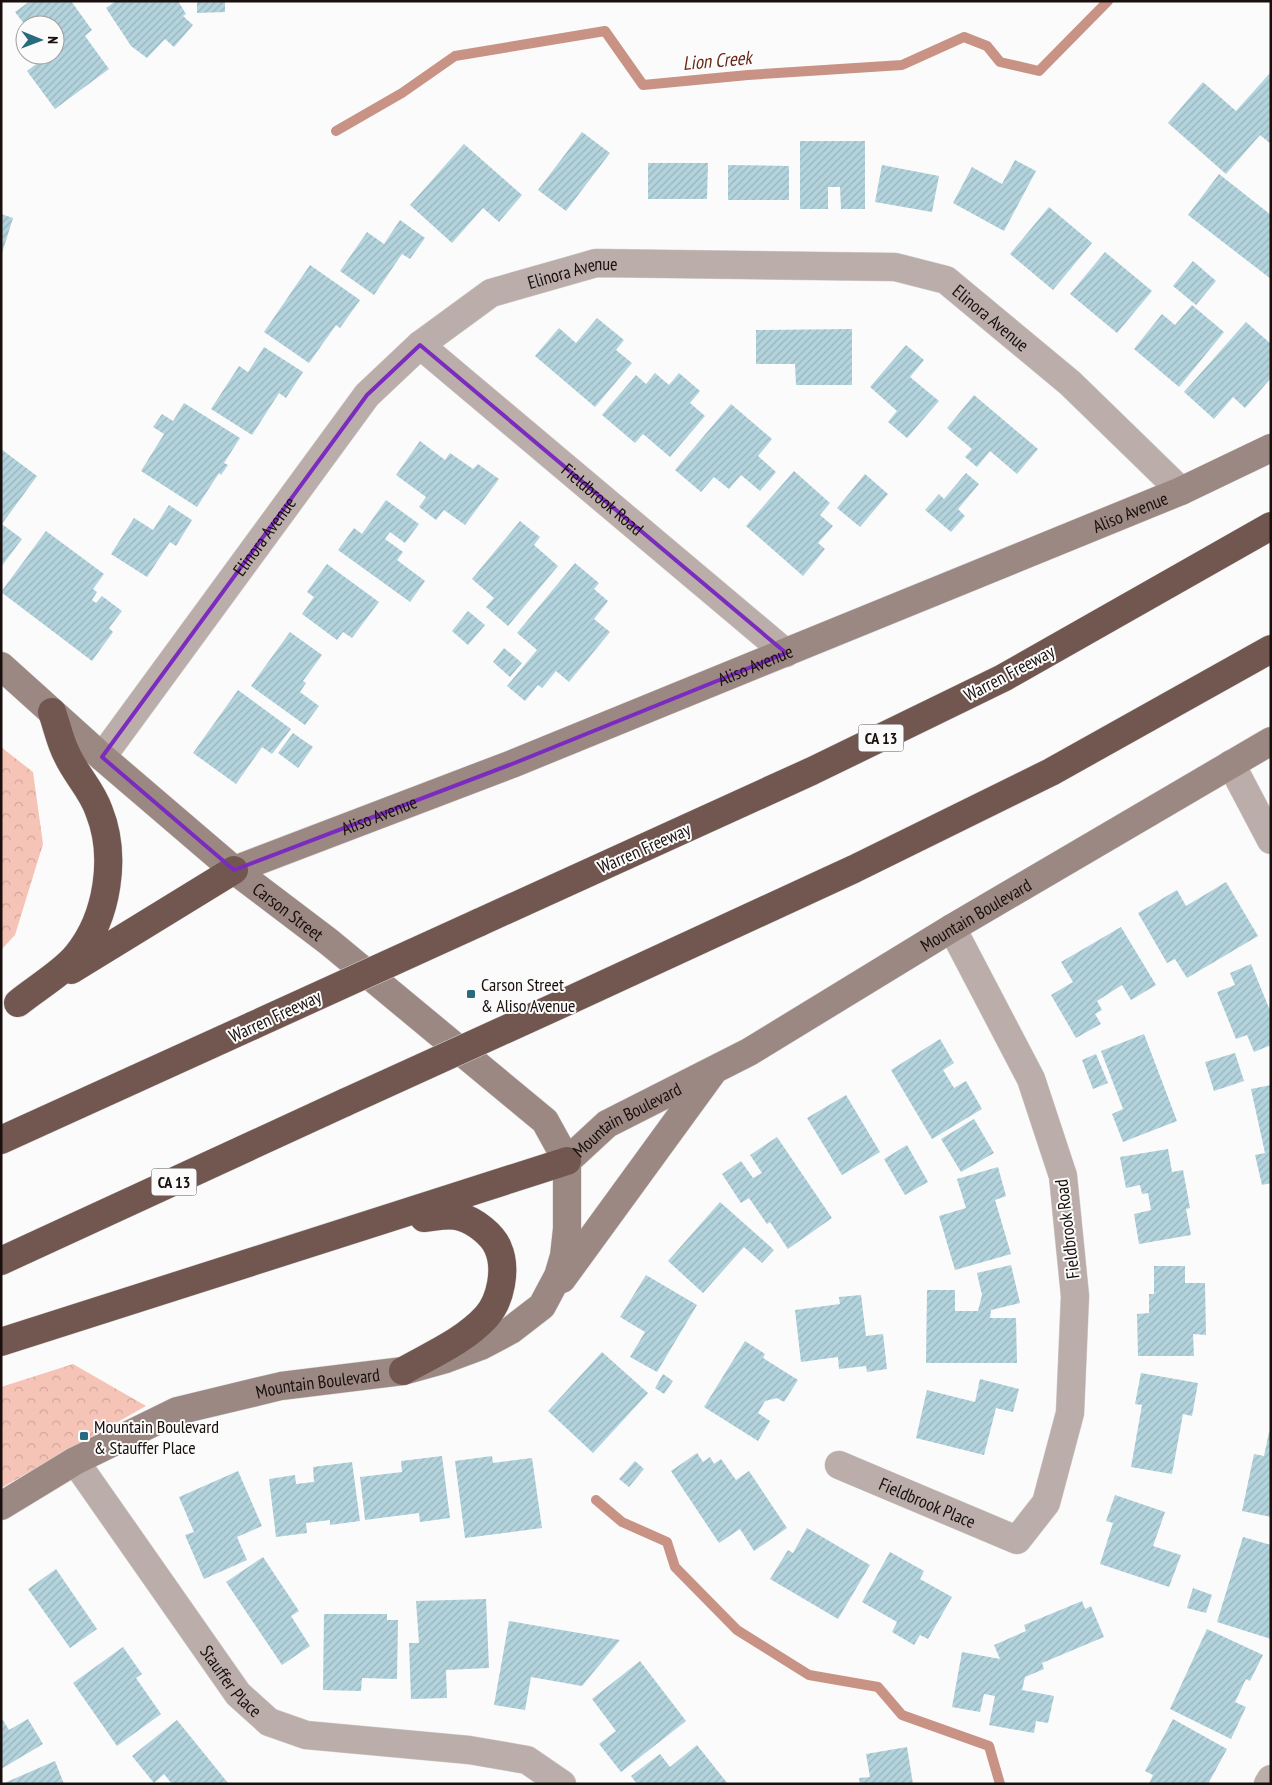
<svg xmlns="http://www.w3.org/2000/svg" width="1272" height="1785" font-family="'PT Sans Narrow',sans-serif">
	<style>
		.park { fill: url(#park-crowns) }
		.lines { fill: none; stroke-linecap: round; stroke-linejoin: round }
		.stream { stroke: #c89384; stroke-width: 10 }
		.building { fill: url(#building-hatch) }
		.street-casing { stroke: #d7d5d5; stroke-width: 29 }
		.secondary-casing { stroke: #d7d5d5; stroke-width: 29 }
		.highway-casing { stroke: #d7d5d5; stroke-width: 29 }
		.street { stroke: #bbaeaa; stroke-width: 28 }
		.secondary { stroke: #9b8883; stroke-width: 28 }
		.highway { stroke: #715750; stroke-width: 28 }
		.highway-bridge-casing { stroke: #d7d5d5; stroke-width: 29; stroke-linecap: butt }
		.highway-bridge { stroke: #715750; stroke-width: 28 }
		.marked { fill: none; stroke: #7b2cbf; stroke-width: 4; stroke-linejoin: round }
		.poi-dot { fill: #296b7e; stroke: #fbfbfb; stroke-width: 2 }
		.labels { text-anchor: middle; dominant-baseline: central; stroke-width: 4; stroke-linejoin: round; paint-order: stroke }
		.shield { fill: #fbfbfb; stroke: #5d5654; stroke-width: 1 }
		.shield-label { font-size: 16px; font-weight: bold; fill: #190f0c }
		.street-label { font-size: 18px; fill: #190f0c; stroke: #fbfbfb }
		.poi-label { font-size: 18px; fill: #190f0c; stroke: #fbfbfb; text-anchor: start }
		.water-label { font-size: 19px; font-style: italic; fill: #672715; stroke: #fbfbfb }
	</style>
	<defs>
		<pattern id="park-crowns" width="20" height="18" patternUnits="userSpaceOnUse" patternTransform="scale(1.25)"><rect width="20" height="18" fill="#f5c4b6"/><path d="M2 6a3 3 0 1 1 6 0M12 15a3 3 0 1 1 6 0" fill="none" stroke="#d1a79b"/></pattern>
		<pattern id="building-hatch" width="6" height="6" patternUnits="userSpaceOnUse" patternTransform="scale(1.25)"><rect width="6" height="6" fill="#b3d3dd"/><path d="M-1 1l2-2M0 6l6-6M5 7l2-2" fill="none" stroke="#99b4bc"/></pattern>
	</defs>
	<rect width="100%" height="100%" fill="#fbfbfb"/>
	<path class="park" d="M 1,747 L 33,772 L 43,844 L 15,935 L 1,950 Z
		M 73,1364 L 146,1406 L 1,1488 L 1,1387 Z"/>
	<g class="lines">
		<path class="stream" d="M 336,131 L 402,93 L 455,56 L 605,31 L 643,85 L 748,75 L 902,65 L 964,37 L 987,46 L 1000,62 L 1039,71 L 1108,1
			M 596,1500 L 622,1522 L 667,1542 L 675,1567 L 737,1630 L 809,1675 L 878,1687 L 902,1715 L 989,1746 L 1000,1784"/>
	</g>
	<path class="building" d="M 30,1 L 71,1 L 92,30 L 85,36 L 109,69 L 55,109 L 27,71 L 48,55 L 55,55 L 55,25 L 25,25 L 15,12 Z
		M 116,1 L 178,1 L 186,14 L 183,16 L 193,25 L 174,47 L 165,39 L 147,58 L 131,46 L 106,8 Z
		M 197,1 L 225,1 L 225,12 L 197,13 Z
		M 1271,72 L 1271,144 L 1260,135 L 1226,174 L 1168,123 L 1203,82 L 1236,111 Z
		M 582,132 L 610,153 L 566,211 L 538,190 Z
		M 800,141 L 865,141 L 865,209 L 841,209 L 840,187 L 828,187 L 828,209 L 800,209 Z
		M 464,144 L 522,195 L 499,222 L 483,208 L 452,243 L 410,205 Z
		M 1015,160 L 1036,171 L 1004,231 L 953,203 L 972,167 L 1002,184 Z
		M 648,163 L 708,163 L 707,199 L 648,199 Z
		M 728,165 L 789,166 L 789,200 L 728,200 Z
		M 882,165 L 939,176 L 932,212 L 875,202 Z
		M 1219,174 L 1271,215 L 1271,279 L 1188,215 Z
		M 1049,207 L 1092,243 L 1053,290 L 1010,254 Z
		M 1,214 L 13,218 L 2,253 L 1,253 Z
		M 400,220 L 425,238 L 410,259 L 402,254 L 374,295 L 340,271 L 367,232 L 384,244 Z
		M 1105,252 L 1152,291 L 1117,333 L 1070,294 Z
		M 1193,261 L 1216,281 L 1196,305 L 1173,286 Z
		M 310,265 L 360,300 L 340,328 L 336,325 L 309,363 L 264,332 Z
		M 1192,305 L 1224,332 L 1179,387 L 1134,349 L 1162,314 L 1175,325 Z
		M 597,318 L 624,340 L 616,350 L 632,363 L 595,407 L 535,356 L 559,328 L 576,343 Z
		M 1246,322 L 1271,344 L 1271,378 L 1245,408 L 1233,397 L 1214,419 L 1184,392 Z
		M 852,329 L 852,385 L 796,385 L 795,364 L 756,364 L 756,330 Z
		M 906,345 L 924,360 L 910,377 L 939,401 L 907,438 L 888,422 L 897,411 L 870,387 Z
		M 264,347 L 303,372 L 286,398 L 279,393 L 252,435 L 211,409 L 239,366 L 248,372 Z
		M 655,373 L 669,385 L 679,373 L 700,391 L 690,403 L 705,416 L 670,457 L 643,434 L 635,443 L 602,415 L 636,375 L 646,384 Z
		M 974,395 L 1038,449 L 1017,474 L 990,451 L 977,467 L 965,457 L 972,449 L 947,428 Z
		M 184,403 L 240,438 L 224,463 L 228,465 L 221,475 L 219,473 L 197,507 L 141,471 L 164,434 L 153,427 L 162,414 L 173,421 Z
		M 731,404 L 772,439 L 758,456 L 776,472 L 760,491 L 741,475 L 729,489 L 714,477 L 701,492 L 675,470 Z
		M 420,441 L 445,460 L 450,453 L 473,469 L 478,464 L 499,479 L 465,525 L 444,510 L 436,520 L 419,507 L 426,497 L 396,475 Z
		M 1,449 L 37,476 L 2,524 L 22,539 L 1,567 Z
		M 794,471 L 830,503 L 820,515 L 833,526 L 818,543 L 825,549 L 803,576 L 746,526 Z
		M 966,473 L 979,484 L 958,509 L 965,516 L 951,532 L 925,510 L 939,494 L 944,499 Z
		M 865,474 L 888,494 L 860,527 L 837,508 Z
		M 386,500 L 419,524 L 405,543 L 390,532 L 385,539 L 403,552 L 397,560 L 425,581 L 410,602 L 338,550 L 354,528 L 362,534 Z
		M 169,505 L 192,520 L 176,546 L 170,542 L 147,577 L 111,554 L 134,518 L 153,530 Z
		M 520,521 L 540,537 L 534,545 L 558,566 L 508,626 L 486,607 L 494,598 L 472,579 Z
		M 46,531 L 104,574 L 93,589 L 97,592 L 92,600 L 96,603 L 102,596 L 122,611 L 109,628 L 113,632 L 92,661 L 1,592 Z
		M 575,563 L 599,583 L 594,589 L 608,601 L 594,619 L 610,632 L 569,682 L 556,671 L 542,688 L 538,685 L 525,701 L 507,686 L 537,650 L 517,633 Z
		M 327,564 L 379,602 L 352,638 L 343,632 L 337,640 L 302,614 L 314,597 L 307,592 Z
		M 468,611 L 485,625 L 468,645 L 452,631 Z
		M 290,632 L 322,655 L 303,681 L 306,683 L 300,692 L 319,706 L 305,725 L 251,686 Z
		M 504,648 L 522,663 L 510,677 L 493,662 Z
		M 238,690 L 291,729 L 272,754 L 262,747 L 236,784 L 193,753 Z
		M 293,733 L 313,747 L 298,768 L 278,753 Z
		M 1226,882 L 1258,936 L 1187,978 L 1175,959 L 1167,963 L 1138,913 L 1177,890 L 1186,906 Z
		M 1121,927 L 1156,985 L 1131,1000 L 1122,985 L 1097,1001 L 1102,1010 L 1095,1014 L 1101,1024 L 1076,1038 L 1051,995 L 1073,982 L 1061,962 Z
		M 1251,964 L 1269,1008 L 1271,1007 L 1271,1045 L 1254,1052 L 1247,1035 L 1236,1039 L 1217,992 L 1235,985 L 1230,973 Z
		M 1144,1034 L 1177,1121 L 1123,1142 L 1112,1114 L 1123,1109 L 1101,1051 Z
		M 940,1039 L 954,1063 L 943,1070 L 954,1088 L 966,1081 L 982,1109 L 932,1139 L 891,1070 Z
		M 1235,1053 L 1244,1081 L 1214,1091 L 1205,1062 Z
		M 1096,1054 L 1108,1083 L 1093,1089 L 1082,1060 Z
		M 1271,1085 L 1271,1183 L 1262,1185 L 1255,1155 L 1265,1153 L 1251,1089 Z
		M 846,1095 L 880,1152 L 842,1175 L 807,1118 Z
		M 974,1119 L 994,1153 L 961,1172 L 941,1139 Z
		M 777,1137 L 832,1218 L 788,1249 L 770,1222 L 767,1224 L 749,1198 L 741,1203 L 722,1174 L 741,1161 L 753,1178 L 762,1173 L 750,1155 Z
		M 907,1145 L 928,1182 L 905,1195 L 884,1159 Z
		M 1168,1149 L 1172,1172 L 1183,1170 L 1190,1208 L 1186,1209 L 1191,1235 L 1139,1244 L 1134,1214 L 1151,1210 L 1148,1193 L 1142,1194 L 1140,1185 L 1126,1188 L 1120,1157 Z
		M 998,1167 L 1006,1196 L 995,1200 L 1011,1254 L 955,1270 L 939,1216 L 966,1208 L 957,1179 Z
		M 720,1202 L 774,1250 L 762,1263 L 744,1247 L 703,1293 L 668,1261 Z
		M 1011,1265 L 1020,1303 L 991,1310 L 990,1318 L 1016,1318 L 1017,1363 L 926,1363 L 927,1290 L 955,1290 L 955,1311 L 978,1311 L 982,1295 L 977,1273 Z
		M 1154,1266 L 1185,1266 L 1185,1283 L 1205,1283 L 1206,1335 L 1193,1334 L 1194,1356 L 1138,1356 L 1137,1314 L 1149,1313 L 1149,1294 L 1154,1294 Z
		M 646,1275 L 697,1305 L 657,1372 L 630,1357 L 645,1332 L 620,1317 Z
		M 861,1295 L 866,1336 L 883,1334 L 887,1369 L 867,1372 L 866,1366 L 839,1369 L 838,1357 L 801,1362 L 795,1310 L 840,1304 L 839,1297 Z
		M 745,1341 L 765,1354 L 763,1358 L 798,1380 L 784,1402 L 777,1398 L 765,1401 L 758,1413 L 770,1421 L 758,1441 L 704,1407 Z
		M 602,1352 L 648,1393 L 593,1453 L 548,1411 Z
		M 1141,1373 L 1198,1383 L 1192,1416 L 1183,1414 L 1172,1474 L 1131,1467 L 1142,1405 L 1135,1404 Z
		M 663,1374 L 673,1381 L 664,1394 L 655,1388 Z
		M 980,1379 L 1019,1389 L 1013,1412 L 996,1408 L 984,1455 L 916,1438 L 927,1390 L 975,1402 Z
		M 1269,1432 L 1271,1433 L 1271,1517 L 1242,1511 L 1254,1454 L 1264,1456 Z
		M 697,1453 L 703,1462 L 710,1457 L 714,1464 L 721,1459 L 736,1480 L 749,1471 L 787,1528 L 754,1551 L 740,1529 L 719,1543 L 671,1471 Z
		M 442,1456 L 450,1518 L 420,1522 L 419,1513 L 365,1520 L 360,1477 L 402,1472 L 401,1461 Z
		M 492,1456 L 493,1463 L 532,1458 L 542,1528 L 465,1538 L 455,1461 Z
		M 635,1461 L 644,1469 L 629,1487 L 619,1479 Z
		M 352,1462 L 360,1521 L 330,1525 L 330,1520 L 306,1523 L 307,1533 L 276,1537 L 269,1479 L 295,1475 L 296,1484 L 314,1482 L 313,1467 Z
		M 238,1471 L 262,1526 L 237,1537 L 247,1560 L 204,1579 L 185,1535 L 194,1532 L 179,1497 Z
		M 1115,1495 L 1165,1512 L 1153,1546 L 1181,1555 L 1169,1587 L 1100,1564 L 1113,1523 L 1106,1521 Z
		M 807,1528 L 870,1565 L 838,1619 L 770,1579 L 788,1550 L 793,1553 Z
		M 1243,1537 L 1271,1545 L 1271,1639 L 1217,1622 Z
		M 890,1552 L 924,1571 L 920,1579 L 952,1597 L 928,1639 L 920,1635 L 914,1645 L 892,1632 L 897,1622 L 862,1602 Z
		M 263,1557 L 299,1611 L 291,1616 L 310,1646 L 282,1665 L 226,1582 Z
		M 56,1569 L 97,1629 L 70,1648 L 28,1589 Z
		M 1193,1588 L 1212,1595 L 1206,1613 L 1187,1608 Z
		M 486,1599 L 489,1668 L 446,1670 L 447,1698 L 411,1699 L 409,1643 L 419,1643 L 416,1601 Z
		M 1082,1601 L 1085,1609 L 1091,1606 L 1104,1637 L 1042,1663 L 1044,1669 L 1025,1677 L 1022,1690 L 1054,1696 L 1048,1723 L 1036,1721 L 1034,1733 L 989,1725 L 995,1696 L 984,1694 L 980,1712 L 952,1707 L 962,1652 L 1000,1659 L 994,1645 L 1026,1631 L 1024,1625 Z
		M 324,1614 L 387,1614 L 387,1620 L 398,1620 L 397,1679 L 362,1678 L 361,1691 L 323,1690 Z
		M 509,1621 L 620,1640 L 582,1686 L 531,1677 L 525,1710 L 494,1705 Z
		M 1207,1629 L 1263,1655 L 1250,1681 L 1246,1679 L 1235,1702 L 1246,1707 L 1231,1739 L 1170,1709 Z
		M 123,1647 L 142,1674 L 136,1678 L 161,1714 L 117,1746 L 73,1683 Z
		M 640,1661 L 686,1721 L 621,1772 L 599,1744 L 616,1731 L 592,1699 Z
		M 1,1717 L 9,1730 L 28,1719 L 43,1744 L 1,1769 Z
		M 1173,1719 L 1227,1749 L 1208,1784 L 1149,1784 L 1153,1775 L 1145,1771 Z
		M 177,1720 L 228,1783 L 226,1784 L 172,1784 L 164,1774 L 154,1783 L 132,1756 Z
		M 697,1745 L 728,1784 L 637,1784 L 631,1776 L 660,1754 L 670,1767 Z
		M 907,1747 L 913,1784 L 860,1784 L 859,1778 L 870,1777 L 866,1754 Z
		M 55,1761 L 64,1784 L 2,1784 Z"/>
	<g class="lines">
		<g class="street-casing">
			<g id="street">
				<path id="s1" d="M 420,345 L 786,653"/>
				<path id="s2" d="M 102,757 L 367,395 L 420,345 L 491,293 L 596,263 L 895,267 L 946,280 L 1070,383 L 1181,491"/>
				<path d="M 1231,764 L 1271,840"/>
				<path id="s3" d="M 75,1461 L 238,1694 L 269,1722 L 306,1735 L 469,1750 L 527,1760 L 562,1784"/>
				<path id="s4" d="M 839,1465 L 1017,1540 L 1046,1503 L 1070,1413 L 1075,1296 L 1063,1176 L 1031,1079 L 952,928"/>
				<path d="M 1268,1784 L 1271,1779"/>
			</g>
		</g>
		<g class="secondary-casing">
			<g id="secondary">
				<path id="s5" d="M 1,666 L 102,757 L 234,870 L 329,942 L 545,1121 L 567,1161"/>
				<path id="s6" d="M 234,870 L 512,764 L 1181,491 L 1271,448"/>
				<path d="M 562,1279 L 712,1073"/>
				<path id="s7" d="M 1,1506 L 75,1461 L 177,1411 L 281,1386 L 403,1371 L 446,1359 L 481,1346 L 511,1330 L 542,1306 L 558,1276 L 564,1256 L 567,1229 L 567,1161 L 607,1124 L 749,1052 L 952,928 L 1271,741"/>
			</g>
		</g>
		<g class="highway-casing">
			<path id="highway" d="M 478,923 L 812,771 L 1003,678 L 1271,526
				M 71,970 L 234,870
				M 568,1001 L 854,869 L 1051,772 L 1271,649
				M 18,1003 C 35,989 65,971 77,955 C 108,917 117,856 99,811 C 92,790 76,775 67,755 C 60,742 57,726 52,712
				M 1,1140 L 254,1025
				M 1,1261 L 346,1102
				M 1,1342 L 567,1161
				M 403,1371 C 431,1355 464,1341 486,1317 C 501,1301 507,1268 498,1248 C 493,1235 475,1221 461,1217 C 450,1213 435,1217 424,1218"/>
		</g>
		<use href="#street" class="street"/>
		<use href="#secondary" class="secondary"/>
		<use href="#highway" class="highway"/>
		<g class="highway-bridge-casing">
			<path id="highway-bridge" d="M 254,1025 L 478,923
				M 346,1102 L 568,1001"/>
		</g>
		<use href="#highway-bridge" class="highway-bridge"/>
	</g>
	<path class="marked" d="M 420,345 L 786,653 L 512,764 L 234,870 L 102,757 L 367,395 Z"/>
	<g class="poi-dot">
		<rect x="466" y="989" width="10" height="10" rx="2.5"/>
		<rect x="79" y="1431" width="10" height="10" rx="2.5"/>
	</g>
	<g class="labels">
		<g class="shield">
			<rect x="858.5" y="724.5" width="45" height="27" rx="4"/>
			<rect x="151.5" y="1168.5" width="45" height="27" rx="4"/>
		</g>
		<g class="shield-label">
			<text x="881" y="738">CA 13</text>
			<text x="174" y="1182">CA 13</text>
		</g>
		<g class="street-label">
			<text stroke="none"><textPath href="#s2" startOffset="694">Elinora Avenue</textPath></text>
			<text stroke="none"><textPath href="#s2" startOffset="1129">Elinora Avenue</textPath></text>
			<text stroke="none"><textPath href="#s1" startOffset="239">Fieldbrook Road</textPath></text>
			<text stroke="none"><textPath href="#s6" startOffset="965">Aliso Avenue</textPath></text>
			<text stroke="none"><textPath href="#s2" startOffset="274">Elinora Avenue</textPath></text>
			<text stroke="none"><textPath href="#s6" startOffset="560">Aliso Avenue</textPath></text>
			<text transform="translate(1009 673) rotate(-28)">Warren Freeway</text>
			<text stroke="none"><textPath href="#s6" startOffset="155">Aliso Avenue</textPath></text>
			<text transform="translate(644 848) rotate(-24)">Warren Freeway</text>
			<text stroke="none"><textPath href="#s5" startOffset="378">Carson Street</textPath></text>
			<text stroke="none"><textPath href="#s7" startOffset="1214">Mountain Boulevard</textPath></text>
			<text transform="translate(275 1016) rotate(-25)">Warren Freeway</text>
			<text stroke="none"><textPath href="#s7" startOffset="809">Mountain Boulevard</textPath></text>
			<text transform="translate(1067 1229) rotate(-97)">Fieldbrook Road</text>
			<text stroke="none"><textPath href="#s7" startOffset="344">Mountain Boulevard</textPath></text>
			<text stroke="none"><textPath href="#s4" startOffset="96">Fieldbrook Place</textPath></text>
			<text stroke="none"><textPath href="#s3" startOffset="270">Stauffer Place</textPath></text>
		</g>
		<g class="poi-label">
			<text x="481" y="984">Carson Street<tspan x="481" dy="21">&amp; Aliso Avenue</tspan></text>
			<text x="94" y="1426">Mountain Boulevard<tspan x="94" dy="21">&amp; Stauffer Place</tspan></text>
		</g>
		<g class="water-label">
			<text transform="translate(717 60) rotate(-5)">Lion Creek</text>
		</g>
	</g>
	<rect width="1272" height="1785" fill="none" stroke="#190f0c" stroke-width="5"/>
	<g transform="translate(40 40) rotate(91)"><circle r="24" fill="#fbfbfb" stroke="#a19d9b"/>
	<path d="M0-4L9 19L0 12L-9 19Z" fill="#296b7e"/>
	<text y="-8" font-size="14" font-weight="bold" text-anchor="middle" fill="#190f0c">N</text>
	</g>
</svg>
